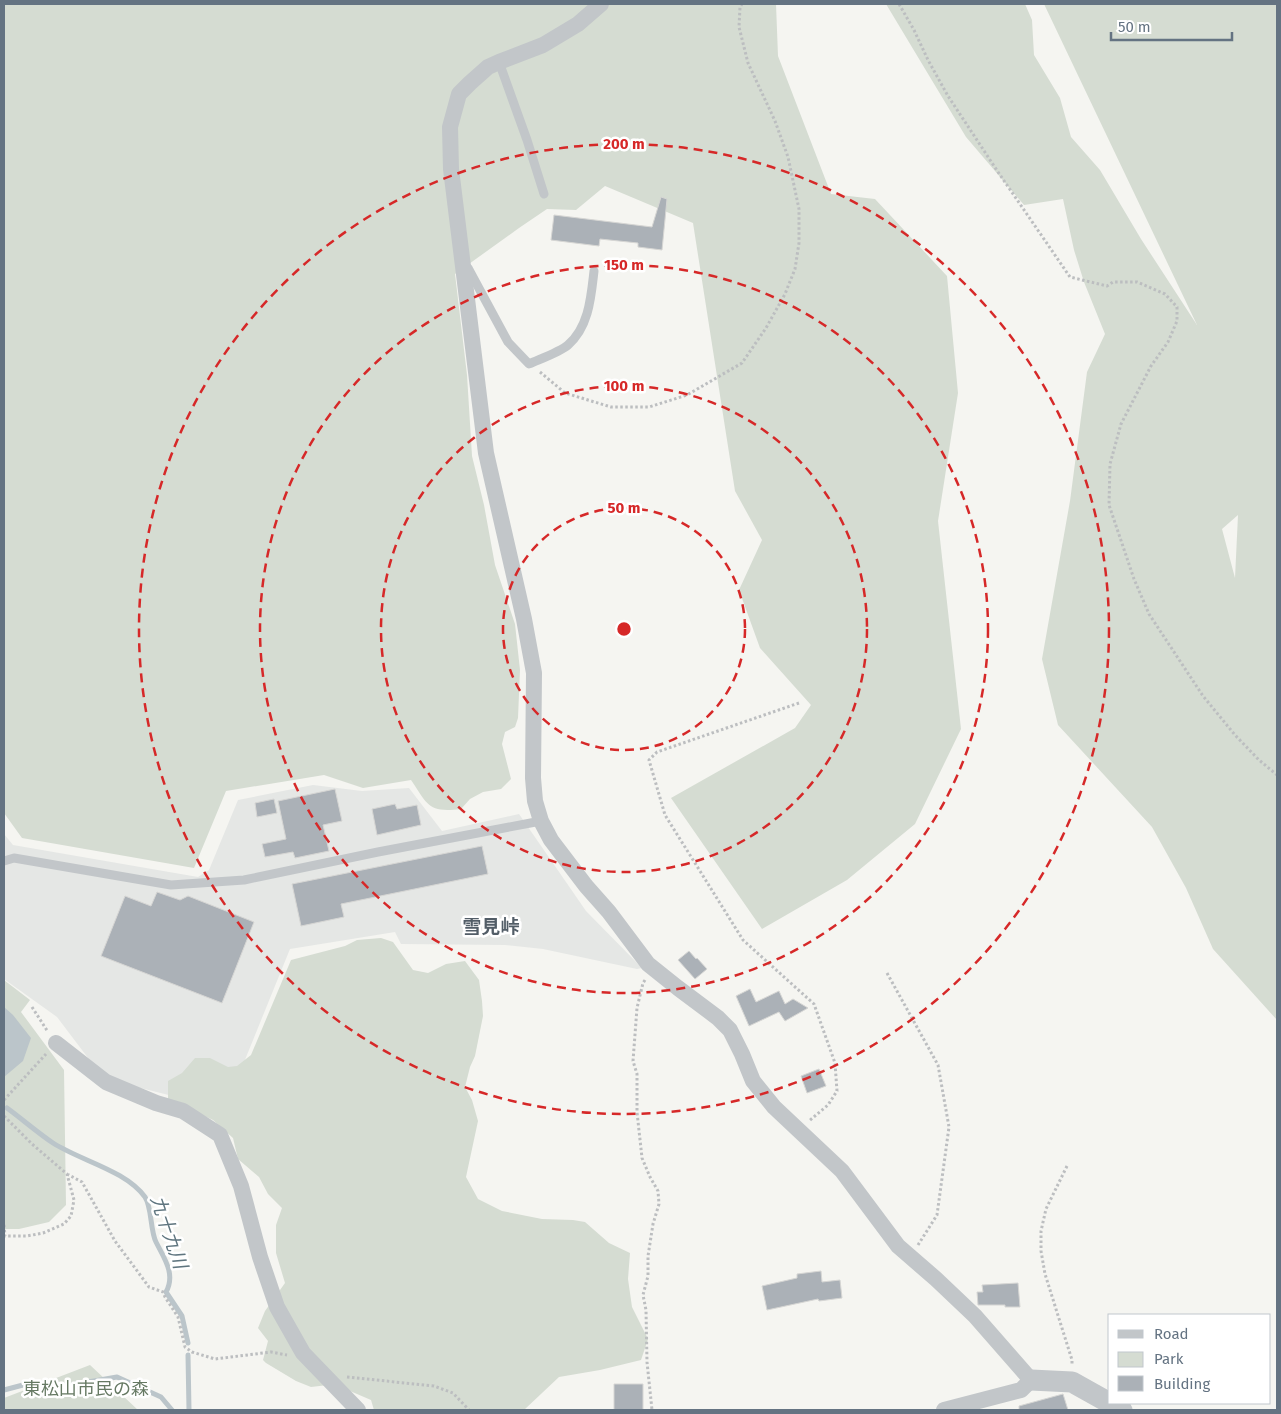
<svg xmlns="http://www.w3.org/2000/svg" width="1281" height="1414" font-family="'Fira Sans','Noto Sans JP',sans-serif">
	<style>
		.built { fill: #e5e7e5 }
		.green { fill: #d5dcd2; fill-rule: evenodd }
		.water { fill: #bbc5ca }
		.lines { fill: none; stroke-linecap: round; stroke-linejoin: round }
		.stream { stroke: #bbc5ca; stroke-width: 5 }
		.building { fill: #abb1b7; stroke: #d6d6d4 }
		.path { stroke: #bcbec0; stroke-width: 3; stroke-dasharray: 2.5 2.5; stroke-linecap: butt }
		.service { stroke: #c2c6c9; stroke-width: 9 }
		.minor { stroke: #c2c6c9; stroke-width: 16 }
		.tertiary { stroke: #c2c6c9; stroke-width: 21 }
		.ring { fill: none; stroke: #d62828; stroke-width: 2.5; stroke-dasharray: 9 6 }
		.labels { text-anchor: middle; dominant-baseline: central; stroke-width: 5; stroke-linejoin: round; paint-order: stroke }
		.park-label { font-size: 18px; fill: #667963; stroke: #fff }
		.neighbourhood-label { font-size: 19px; font-weight: bold; fill: #525d67; stroke: #fff }
		.water-label { font-size: 19px; font-style: italic; fill: #5f757f; stroke: #fff }
		.centre { fill: #d62828; stroke: #fff; stroke-width: 2.5 }
		.ring-label { font-size: 15px; text-anchor: middle; font-weight: bold; fill: #d62828; stroke: #fff; stroke-width: 5; stroke-linejoin: round; paint-order: stroke }
	</style>
	<rect width="100%" height="100%" fill="#f5f5f1"/>
	<path class="built" d="M 313,785 L 362,791 L 409,788 L 442,831 L 519,814 L 586,911 L 642,968 L 637,969 L 543,949 L 505,945 L 401,944 L 395,932 L 290,949 L 227,1104 L 189,1100 L 104,1079 L 57,1017 L 4,979 L 4,834 L 13,845 L 198,877 L 209,870 L 238,800 Z"/>
	<path class="green" d="M 4,4 L 776,4 L 778,56 L 831,194 L 875,199 L 947,276 L 958,393 L 938,521 L 961,729 L 915,824 L 847,880 L 762,929 L 671,798 L 795,728 L 811,705 L 760,648 L 739,590 L 762,540 L 735,491 L 693,223 L 605,186 L 576,210 L 547,209 L 519,228 L 455,274 L 467,375 L 472,456 L 484,505 L 495,565 L 515,624 L 520,670 L 518,718 L 515,727 L 505,732 L 502,744 L 511,779 L 501,789 L 483,792 L 470,799 L 461,809 C 428,813 428,805 411,780 L 363,788 L 324,775 L 226,791 L 194,868 L 22,838 L 4,813 Z
		M 886,4 L 1025,4 L 1032,20 L 1034,55 L 1060,98 L 1071,137 L 1100,170 L 1141,239 L 1197,325 L 1044,4 L 1277,4 L 1277,1020 L 1213,949 L 1186,888 L 1152,827 L 1058,725 L 1042,659 L 1070,501 L 1087,372 L 1105,334 L 1084,282 L 1074,250 L 1063,199 L 1024,205 L 966,137 ZM 1238,515 L 1235,578 L 1222,529 Z
		M 381,938 L 393,942 L 413,970 L 428,973 L 446,964 L 465,961 L 479,980 L 482,1001 L 483,1016 L 475,1056 L 470,1067 L 465,1087 L 472,1100 L 478,1121 L 466,1177 L 478,1199 L 502,1211 L 542,1219 L 573,1220 L 585,1222 L 609,1243 L 630,1253 L 628,1279 L 632,1307 L 648,1339 L 641,1360 L 600,1370 L 559,1377 L 524,1410 L 374,1410 L 371,1400 L 350,1391 L 328,1385 L 311,1387 L 296,1381 L 266,1363 L 263,1360 L 268,1341 L 258,1328 L 265,1311 L 285,1283 L 276,1253 L 276,1225 L 282,1208 L 268,1194 L 259,1177 L 238,1159 L 233,1138 L 213,1120 L 190,1109 L 168,1101 L 168,1081 L 182,1073 L 195,1058 L 210,1058 L 228,1067 L 237,1066 L 251,1055 L 291,960 L 345,946 L 357,940 Z
		M 4,980 L 30,1000 L 21,1012 L 64,1070 L 66,1205 L 49,1222 L 19,1229 L 4,1229 Z
		M 90,1365 L 138,1410 L 4,1410 L 4,1398 Z"/>
	<path class="water" d="M 4,1007 L 13,1015 L 31,1038 L 23,1061 L 4,1077 Z"/>
	<g class="lines">
		<path class="stream" d="M 7,1108 C 22,1119 38,1133 53,1143 C 81,1161 125,1170 145,1197 C 152,1207 150,1230 156,1242 C 164,1258 176,1274 166,1292 L 182,1316 L 188,1343
			M 188,1355 L 189,1410
			M 4,1390 L 23,1385 L 40,1383 L 65,1386 L 117,1377 L 161,1397 L 172,1410"/>
	</g>
	<path class="building" d="M 661,197 L 667,199 L 662,250 L 638,247 L 638,243 L 600,239 L 599,246 L 551,240 L 554,215 L 652,227 Z
		M 335,789 L 342,821 L 323,825 L 329,851 L 295,858 L 293,852 L 265,857 L 262,844 L 286,839 L 278,801 Z
		M 274,799 L 277,813 L 257,817 L 255,803 Z
		M 395,804 L 397,809 L 417,805 L 421,825 L 377,835 L 372,809 Z
		M 482,846 L 488,874 L 341,904 L 344,917 L 301,926 L 292,884 Z
		M 157,892 L 180,900 L 188,896 L 254,922 L 222,1003 L 101,956 L 125,896 L 151,906 Z
		M 689,951 L 696,959 L 697,958 L 707,969 L 695,979 L 678,960 Z
		M 750,989 L 756,1002 L 779,991 L 785,1004 L 793,999 L 808,1008 L 785,1021 L 779,1012 L 749,1026 L 736,996 Z
		M 819,1069 L 826,1086 L 807,1093 L 801,1076 Z
		M 821,1271 L 822,1282 L 840,1280 L 842,1298 L 819,1301 L 818,1299 L 767,1310 L 762,1286 L 797,1278 L 797,1274 Z
		M 1018,1283 L 1020,1307 L 1005,1307 L 1005,1305 L 978,1305 L 977,1292 L 983,1292 L 982,1285 Z
		M 614,1384 L 643,1384 L 643,1410 L 614,1410 Z
		M 1063,1394 L 1068,1410 L 1019,1410 L 1019,1406 Z"/>
	<g class="lines">
		<path class="path" d="M 899,4 L 914,30 L 928,60 L 948,96 L 998,172 L 1070,277 L 1107,286 L 1113,282 L 1137,282 L 1165,294 L 1177,307 L 1177,321 L 1168,342 L 1151,366 L 1121,424 L 1110,464 L 1109,505 L 1134,579 L 1149,614 L 1203,696 L 1235,735 L 1259,760 L 1277,775
			M 540,372 L 565,393 L 611,407 L 649,407 L 687,395 L 742,363 L 766,328 L 785,294 L 795,269 L 799,243 L 799,209 L 788,157 L 775,121 L 748,63 L 739,27 L 740,7 L 742,4
			M 799,703 L 657,752 L 649,760 L 665,815 L 743,940 L 814,1004 L 835,1063 L 837,1091 L 828,1105 L 809,1121
			M 887,973 L 938,1065 L 949,1127 L 937,1215 L 918,1245
			M 645,980 L 643,983 L 637,1008 L 633,1061 L 637,1074 L 637,1112 L 642,1158 L 650,1177 L 658,1191 L 659,1204 L 653,1224 L 648,1256 L 648,1276 L 643,1295 L 646,1310 L 647,1362 L 652,1410
			M 32,1007 L 48,1032
			M 4,1100 L 46,1054
			M 4,1116 L 32,1144 L 67,1174 L 74,1200 L 71,1216 L 64,1224 L 43,1233 L 27,1236 L 4,1236
			M 1067,1166 L 1046,1209 L 1041,1231 L 1041,1251 L 1045,1274 L 1072,1360 L 1072,1365
			M 67,1174 L 82,1182 L 115,1241 L 149,1287 L 163,1292 L 165,1297 L 178,1317 L 185,1347 L 192,1352 L 215,1359 L 271,1352 L 287,1355
			M 4,1225 L 5,1236
			M 347,1377 L 434,1386 L 453,1393 L 469,1410"/>
		<path class="service" d="M 499,62 L 527,140 L 544,194
			M 468,268 L 508,342 L 529,364 C 540,359 560,352 568,345 C 589,327 591,297 594,271
			M 4,861 L 14,858 L 171,885 L 244,880 L 378,852 L 541,821"/>
		<path class="minor" d="M 601,4 L 578,24 L 543,45 L 499,62 L 488,67 L 470,83 L 459,94 L 450,127 L 451,169 L 486,453 L 524,619 L 534,673 L 533,778 L 535,801 L 541,821 L 551,840 L 586,886 L 609,912 L 648,964 L 678,988 L 718,1018 L 730,1030 L 742,1054 L 753,1081 L 774,1107 L 842,1171 L 898,1246 L 936,1279 L 975,1316 L 1031,1380 L 1021,1390 L 944,1410
			M 56,1043 L 106,1082 L 156,1103 L 183,1111 L 220,1135 L 241,1186 L 260,1257 L 277,1307 L 303,1353 L 358,1410"/>
		<path class="tertiary" d="M 1031,1380 L 1072,1382 L 1122,1410"/>
	</g>
	<g class="ring">
		<circle cx="624" cy="629" r="121"/>
		<circle cx="624" cy="629" r="243"/>
		<circle cx="624" cy="629" r="364"/>
		<circle cx="624" cy="629" r="485"/>
	</g>
	<g class="labels">
		<g class="park-label">
			<text x="86" y="1389">東松山市民の森</text>
		</g>
		<g class="neighbourhood-label">
			<text x="491" y="926">雪見峠</text>
		</g>
		<g class="water-label">
			<text transform="translate(169 1232) rotate(71)">九十九川</text>
		</g>
	</g>
	<circle cx="624" cy="629" r="8" class="centre"/>
	<g class="ring-label">
		<text x="624" y="149">200 m</text>
		<text x="624" y="270">150 m</text>
		<text x="624" y="391">100 m</text>
		<text x="624" y="513">50 m</text>
	</g>
	<rect width="1281" height="1414" fill="none" stroke="#647382" stroke-width="10"/>
	<rect x="1108" y="1314" width="162" height="90" fill="#ffffff" stroke="#c1c7cd"/>
	<rect x="1118" y="1330" width="25" height="8" fill="#c2c6c9" stroke="#c1c7cd"/>
	<text x="1154" y="1339" font-size="15" fill="#647382">Road</text>
	<rect x="1118" y="1352" width="25" height="15" fill="#d5dcd2" stroke="#c1c7cd"/>
	<text x="1154" y="1364" font-size="15" fill="#647382">Park</text>
	<rect x="1118" y="1376" width="25" height="15" fill="#abb1b7" stroke="#c1c7cd"/>
	<text x="1154" y="1389" font-size="15" fill="#647382">Building</text>
	<path d="M1111 32v8h121v-8" fill="none" stroke="#647382" stroke-width="2.5"/>
	<text x="1118" y="32" font-size="15" fill="#647382" stroke="#ffffff" stroke-width="4" paint-order="stroke">50 m</text>
</svg>
